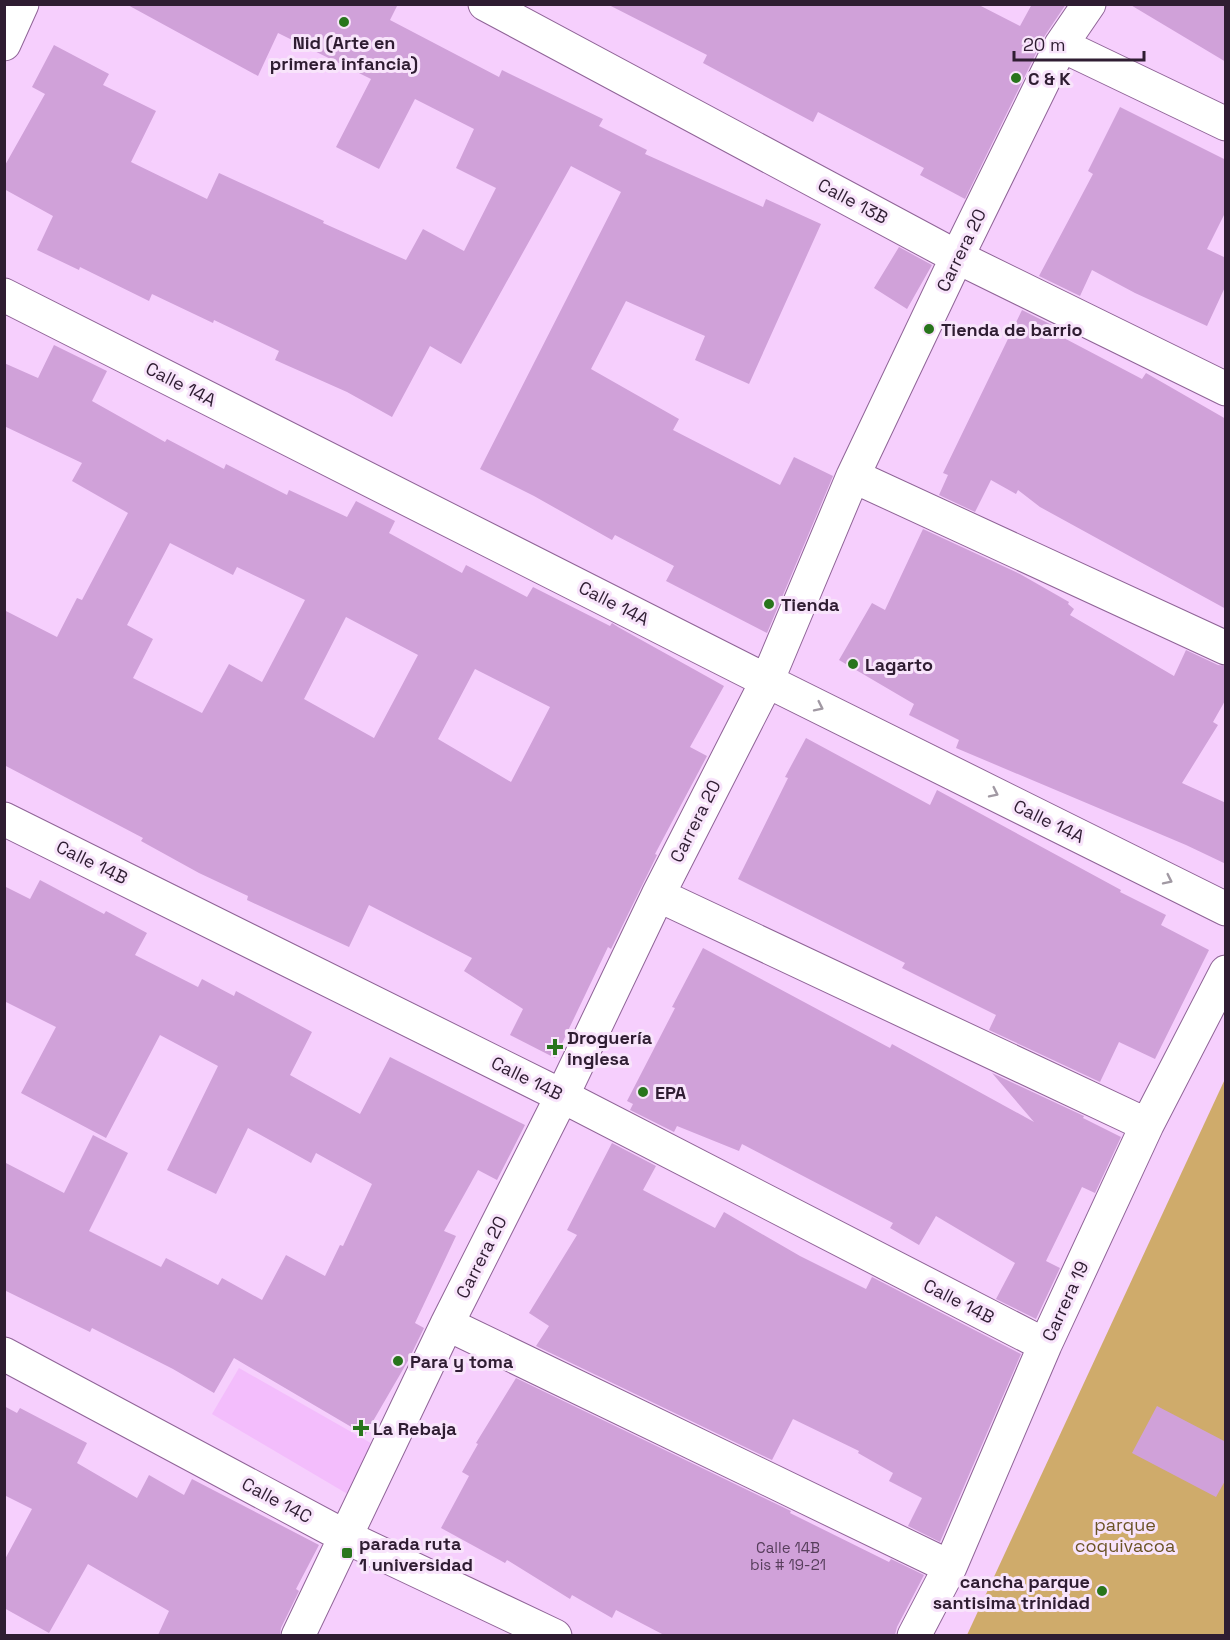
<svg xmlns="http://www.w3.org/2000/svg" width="1230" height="1640" font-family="'Space Grotesk',sans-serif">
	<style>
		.built { fill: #f3bdfc }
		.green { fill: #cfab6b }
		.building { fill: #d0a1d9; fill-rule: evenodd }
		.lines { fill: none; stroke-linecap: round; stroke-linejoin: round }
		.minor-casing { stroke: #8f6497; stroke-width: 35 }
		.minor { stroke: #fff; stroke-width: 33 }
		.oneway { stroke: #a199a3 }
		.poi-dot { fill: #28751c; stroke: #f8e4fb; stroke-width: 2 }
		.labels { text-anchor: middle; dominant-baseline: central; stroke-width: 6; stroke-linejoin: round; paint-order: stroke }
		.number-label { font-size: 15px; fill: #573e5c }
		.poi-label { font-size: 18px; font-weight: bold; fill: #2f1d32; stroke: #f8e4fb; text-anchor: start }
		.street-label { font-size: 18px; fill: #2f1d32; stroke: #f8e4fb }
		.park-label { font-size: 18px; fill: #6b5325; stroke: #f8e4fb }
	</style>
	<rect width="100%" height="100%" fill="#f6cffd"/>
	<path class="built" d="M 239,1368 L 383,1450 L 356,1499 L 212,1414 Z"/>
	<path class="green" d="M 1225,1079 L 1225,1635 L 967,1635 Z"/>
	<path class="building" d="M 126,4 L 398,4 L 390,20 L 499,77 L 502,70 L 603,119 L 599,126 L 647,150 L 645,154 L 763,207 L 766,199 L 821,224 L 749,384 L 695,360 L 705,336 L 626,301 L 591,369 L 679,419 L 673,430 L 780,485 L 794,457 L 833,476 L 767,633 L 666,581 L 674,566 L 615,535 L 612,540 L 534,496 L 480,469 L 621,192 L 571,166 L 461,364 L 430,346 L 392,417 L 347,392 L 275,360 L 279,351 L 214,320 L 213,323 L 152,294 L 149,301 L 80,267 L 79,270 L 37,250 L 53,216 L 4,189 L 4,167 L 45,94 L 32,87 L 54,45 L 109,74 L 103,85 L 156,111 L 131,162 L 207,199 L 219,173 L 324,221 L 323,223 L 406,260 L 423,229 L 464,251 L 496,188 L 456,168 L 474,129 L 415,99 L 379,169 L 336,147 L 371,79 L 278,33 L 258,76 Z
		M 607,4 L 977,4 L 1020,26 L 1032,4 L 1066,4 L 1044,37 L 965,199 L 920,175 L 924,168 L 818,112 L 813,122 L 703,63 L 707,55 Z
		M 1129,4 L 1226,4 L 1226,62 Z
		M 1120,107 L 1226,160 L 1226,211 L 1207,249 L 1226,258 L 1226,285 L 1207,326 L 1135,293 L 1092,270 L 1080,296 L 1039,276 L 1093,174 L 1088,171 Z
		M 899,247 L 932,265 L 907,309 L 874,288 Z
		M 1022,310 L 1064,331 L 1062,337 L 1142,379 L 1146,373 L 1226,419 L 1226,609 L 1040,507 L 1018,490 L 1016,494 L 991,480 L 975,512 L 939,495 L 948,475 L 943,473 Z
		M 54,345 L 107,371 L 92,401 L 165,442 L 167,439 L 224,469 L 226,464 L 287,495 L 289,490 L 347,517 L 356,501 L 395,521 L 389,533 L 462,573 L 466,565 L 527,597 L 533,587 L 610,626 L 612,623 L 618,627 L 724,686 L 690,747 L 707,756 L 655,854 L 657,855 L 611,949 L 608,947 L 555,1058 L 510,1035 L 523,1009 L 464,971 L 472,958 L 369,905 L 349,947 L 247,900 L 248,896 L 199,873 L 141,841 L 143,838 L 4,765 L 4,610 L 57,637 L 77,598 L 82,600 L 128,513 L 72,481 L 82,463 L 4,426 L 4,363 L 38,378 ZM 170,543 L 233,575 L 237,567 L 305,600 L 262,682 L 229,664 L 202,713 L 133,678 L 153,639 L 127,625 ZM 346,617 L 418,655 L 374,738 L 304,699 ZM 475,669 L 550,707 L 511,782 L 438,739 Z
		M 923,529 L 1020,574 L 1069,602 L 1068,604 L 1074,609 L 1070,615 L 1174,676 L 1186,650 L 1218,665 L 1226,666 L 1226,699 L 1213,722 L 1218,725 L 1182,783 L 1226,803 L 1226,864 L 1186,845 L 956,748 L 959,740 L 909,715 L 914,704 L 839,660 L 872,603 L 885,610 Z
		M 806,738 L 930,805 L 937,790 L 1121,890 L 1120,892 L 1166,915 L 1161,925 L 1209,950 L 1155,1059 L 1119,1042 L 1100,1082 L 989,1030 L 996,1015 L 902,968 L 905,963 L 738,879 L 788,778 L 785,777 Z
		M 40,880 L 104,914 L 106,911 L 147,933 L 135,955 L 198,987 L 202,979 L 234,996 L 236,991 L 312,1032 L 290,1075 L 360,1114 L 390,1057 L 525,1125 L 497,1180 L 478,1170 L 444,1231 L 456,1236 L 415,1323 L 424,1328 L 409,1359 L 365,1435 L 234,1358 L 214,1393 L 173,1369 L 92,1328 L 90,1332 L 4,1290 L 4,1162 L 64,1193 L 93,1135 L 128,1153 L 89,1231 L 161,1267 L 166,1258 L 218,1285 L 222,1278 L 262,1300 L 286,1255 L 325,1276 L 340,1245 L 343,1246 L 372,1184 L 316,1153 L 311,1163 L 248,1128 L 216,1194 L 167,1170 L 218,1066 L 160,1035 L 106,1138 L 21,1093 L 56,1027 L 4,1001 L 4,886 L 30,899 Z
		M 703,948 L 890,1048 L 892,1044 L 1034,1122 L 992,1073 L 1084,1116 L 1083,1118 L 1121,1137 L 1095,1193 L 1082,1187 L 1046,1261 L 1060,1268 L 1036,1319 L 996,1299 L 1015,1263 L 936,1216 L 919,1245 L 890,1228 L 893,1223 L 742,1144 L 739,1151 L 677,1126 L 674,1132 L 630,1110 L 633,1104 L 627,1101 L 675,1008 L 672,1007 Z
		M 612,1143 L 656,1166 L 643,1190 L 715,1228 L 724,1212 L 800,1256 L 866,1289 L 872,1277 L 1021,1354 L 940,1542 L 908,1526 L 922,1498 L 889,1481 L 893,1473 L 858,1453 L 859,1451 L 793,1419 L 772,1460 L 536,1346 L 549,1326 L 529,1313 L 577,1235 L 567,1230 Z
		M 516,1378 L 791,1511 L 790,1513 L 889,1562 L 891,1559 L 924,1575 L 897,1627 L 895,1635 L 664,1635 L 616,1610 L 612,1618 L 572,1595 L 570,1599 L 507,1560 L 505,1563 L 441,1528 L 469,1476 L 462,1472 L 478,1444 L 476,1443 Z
		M 4,1406 L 17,1413 L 20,1408 L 87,1443 L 77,1463 L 137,1498 L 149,1475 L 184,1495 L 192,1479 L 319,1545 L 296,1589 L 299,1591 L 281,1628 L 280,1635 L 158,1635 L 169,1611 L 88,1564 L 49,1633 L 4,1608 L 4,1561 L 32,1509 L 4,1495 Z
		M 1157,1406 L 1226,1442 L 1226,1479 L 1216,1497 L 1132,1453 Z"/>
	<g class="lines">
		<g class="minor-casing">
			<path id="minor" d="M 485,4 L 957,257 L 1226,389
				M 4,44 L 22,4
				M 1061,45 L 1226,124
				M 4,295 L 767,681 L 1226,909
				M 853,476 L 1226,648
				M 4,819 L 562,1096 L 1045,1345
				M 658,895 L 1147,1125
				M 447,1324 L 950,1567
				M 4,1354 L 346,1537 L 555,1636
				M 298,1636 L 447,1324 L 562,1096 L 658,895 L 767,681 L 853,476 L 957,257 L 1061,45 L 1089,4
				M 914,1636 L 950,1567 L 1045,1345 L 1147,1125 L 1226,972"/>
		</g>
		<use href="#minor" class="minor"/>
	</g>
	<defs><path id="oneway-chevron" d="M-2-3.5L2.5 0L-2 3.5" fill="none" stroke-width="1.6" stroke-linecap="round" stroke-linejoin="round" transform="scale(1.5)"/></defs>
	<g class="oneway">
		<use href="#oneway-chevron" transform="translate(819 707) rotate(26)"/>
		<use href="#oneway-chevron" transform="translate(994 793) rotate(26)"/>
		<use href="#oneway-chevron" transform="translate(1168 880) rotate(26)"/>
	</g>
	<g class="poi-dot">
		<circle cx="344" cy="22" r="6"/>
		<circle cx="1016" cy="78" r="6"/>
		<circle cx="929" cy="329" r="6"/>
		<circle cx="769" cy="604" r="6"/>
		<circle cx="853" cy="664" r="6"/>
		<path d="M552 1038h6v6h6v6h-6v6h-6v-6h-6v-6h6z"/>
		<circle cx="643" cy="1092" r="6"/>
		<circle cx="398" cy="1361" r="6"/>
		<path d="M358 1419h6v6h6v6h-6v6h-6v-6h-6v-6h6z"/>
		<rect x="341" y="1547" width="12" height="12" rx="3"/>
		<circle cx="1102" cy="1591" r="6"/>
	</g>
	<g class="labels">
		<g class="number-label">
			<text x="788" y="1547">Calle 14B<tspan x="788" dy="17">bis # 19-21</tspan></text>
		</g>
		<g class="poi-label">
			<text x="344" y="42" text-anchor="middle">Nid (Arte en<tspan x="344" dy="21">primera infancia)</tspan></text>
			<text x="1028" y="78">C &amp; K</text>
			<text x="941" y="329">Tienda de barrio</text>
			<text x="781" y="604">Tienda</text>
			<text x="865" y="664">Lagarto</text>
			<text x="567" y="1037">Droguería<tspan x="567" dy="21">inglesa</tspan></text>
			<text x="655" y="1092">EPA</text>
			<text x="410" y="1361">Para y toma</text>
			<text x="373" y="1428">La Rebaja</text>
			<text x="359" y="1543">parada ruta<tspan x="359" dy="21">1 universidad</tspan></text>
			<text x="1090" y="1581" text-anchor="end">cancha parque<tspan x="1090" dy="21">santisima trinidad</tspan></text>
		</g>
		<g class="street-label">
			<text transform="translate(853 201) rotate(28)">Calle 13B</text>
			<text transform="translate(961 250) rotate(-64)">Carrera 20</text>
			<text transform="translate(181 384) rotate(27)">Calle 14A</text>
			<text transform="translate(614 603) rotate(27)">Calle 14A</text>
			<text transform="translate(695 821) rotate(-63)">Carrera 20</text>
			<text transform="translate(1049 821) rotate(26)">Calle 14A</text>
			<text transform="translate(92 862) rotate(26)">Calle 14B</text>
			<text transform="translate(527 1078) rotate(26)">Calle 14B</text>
			<text transform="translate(481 1257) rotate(-63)">Carrera 20</text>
			<text transform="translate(959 1301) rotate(27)">Calle 14B</text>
			<text transform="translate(1065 1301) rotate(-65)">Carrera 19</text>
			<text transform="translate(277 1500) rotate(28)">Calle 14C</text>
		</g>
		<g class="park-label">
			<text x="1125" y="1524">parque<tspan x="1125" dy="21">coquivacoa</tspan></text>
		</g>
	</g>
	<rect width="1230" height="1640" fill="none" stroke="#2f1d32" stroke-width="12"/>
	<path d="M1014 51v9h130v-9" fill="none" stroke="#2f1d32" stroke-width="3"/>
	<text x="1023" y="51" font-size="18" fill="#2f1d32" stroke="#f8e4fb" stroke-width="4.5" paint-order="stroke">20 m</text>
</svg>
